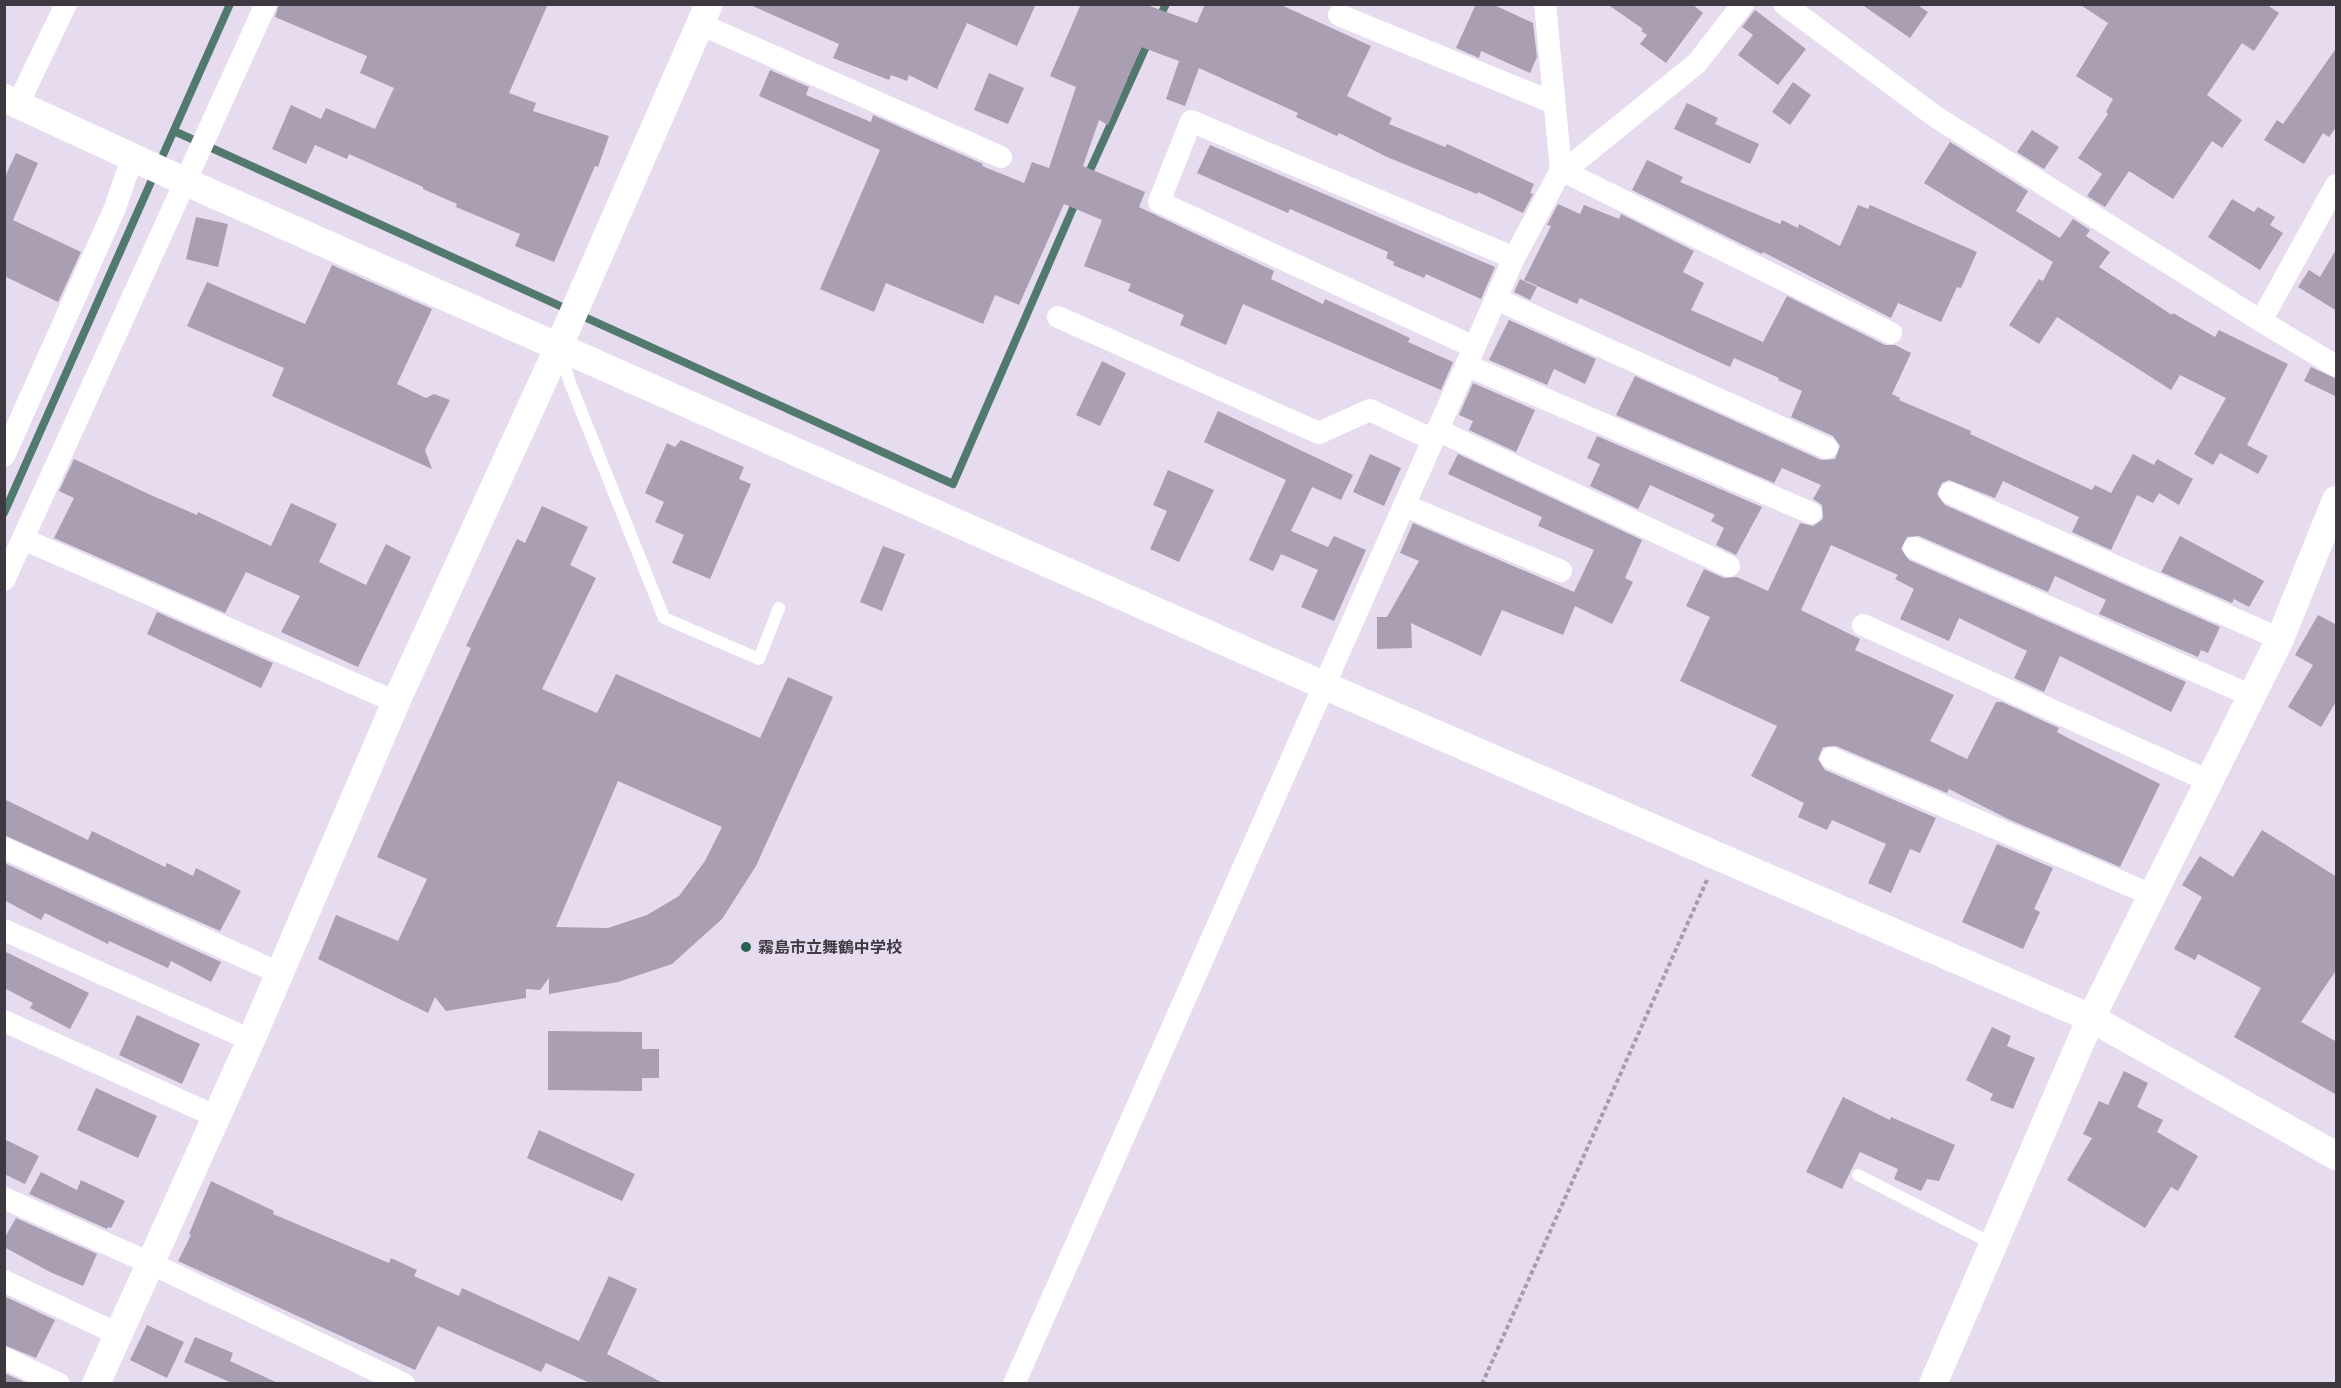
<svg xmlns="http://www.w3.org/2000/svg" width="2341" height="1388" font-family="Quicksand,'Noto Sans JP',sans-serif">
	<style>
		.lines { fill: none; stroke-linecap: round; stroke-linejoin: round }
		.stream { stroke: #52796d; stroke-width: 8 }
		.building { fill: #aa9eb2; fill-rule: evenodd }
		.path { stroke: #a59cac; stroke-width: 4; stroke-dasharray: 4.5 3; stroke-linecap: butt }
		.service { stroke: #fff; stroke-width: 12 }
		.minor { stroke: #fff; stroke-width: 22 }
		.tertiary { stroke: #fff; stroke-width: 28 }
		.poi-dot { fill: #256350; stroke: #e7dbf0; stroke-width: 2 }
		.labels { text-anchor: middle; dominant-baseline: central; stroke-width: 4.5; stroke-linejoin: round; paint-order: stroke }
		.poi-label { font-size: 16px; font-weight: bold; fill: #3e3941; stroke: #e7dbf0; text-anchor: start }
	</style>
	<rect width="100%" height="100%" fill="#e7dbf0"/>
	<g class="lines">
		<path class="stream" d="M 1158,20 L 1166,4
			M 174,131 L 953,484 L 1077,199
			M 1086,179 L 1149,40
			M 4,513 L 230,4"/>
	</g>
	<path class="building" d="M 279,4 L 548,4 L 509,93 L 536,103 L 533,111 L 609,136 L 598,167 L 595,166 L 554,262 L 515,246 L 520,234 L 456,207 L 457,204 L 423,189 L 423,187 L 349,154 L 347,159 L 315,145 L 306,164 L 272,149 L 291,105 L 321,119 L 326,108 L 375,129 L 394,88 L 360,73 L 367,56 L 275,17 Z
		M 748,4 L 1036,4 L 1017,46 L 967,23 L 937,89 L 909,75 L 907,81 L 891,75 L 889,80 L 833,58 L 839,44 Z
		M 1081,4 L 1144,4 L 1197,23 L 1205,4 L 1279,4 L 1371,46 L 1347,96 L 1392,118 L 1389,124 L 1445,147 L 1447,144 L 1534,184 L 1530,193 L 1533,194 L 1523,213 L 1478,192 L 1477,194 L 1387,157 L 1339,133 L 1337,136 L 1296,117 L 1298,113 L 1199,68 L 1185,106 L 1166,99 L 1179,61 L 1141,47 L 1108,125 L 1099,120 L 1083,166 L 1145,192 L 1139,207 L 1274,271 L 1271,279 L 1323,304 L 1325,299 L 1369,319 L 1410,338 L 1408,342 L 1453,362 L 1441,390 L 1243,304 L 1226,345 L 1180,325 L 1184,315 L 1128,291 L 1131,284 L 1084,266 L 1102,220 L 1064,204 L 1019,305 L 995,295 L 983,324 L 886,283 L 874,312 L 820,289 L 880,150 L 759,96 L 770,70 L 809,87 L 806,95 L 871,122 L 873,115 L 983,164 L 982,166 L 1024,183 L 1032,162 L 1049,168 L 1076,87 L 1050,76 Z
		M 1476,4 L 1492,4 L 1533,23 L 1537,57 L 1530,73 L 1481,51 L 1479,58 L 1456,48 Z
		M 1607,4 L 1692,4 L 1703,13 L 1666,63 L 1640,44 L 1647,35 L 1641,31 L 1643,29 Z
		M 1861,4 L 1916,4 L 1928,12 L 1910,38 Z
		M 2079,4 L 2266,4 L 2279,13 L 2254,51 L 2242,43 L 2207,95 L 2242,120 L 2222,148 L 2212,141 L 2173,199 L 2129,171 L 2105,207 L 2087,196 L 2102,174 L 2078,158 L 2108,114 L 2106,112 L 2113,99 L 2076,76 L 2108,23 Z
		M 1755,10 L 1806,49 L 1778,85 L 1738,55 L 1753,35 L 1742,27 Z
		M 2337,47 L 2337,126 L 2329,137 L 2323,133 L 2304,164 L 2264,140 L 2277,120 L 2283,124 Z
		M 989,73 L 1024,88 L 1008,124 L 974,110 Z
		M 1793,82 L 1811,95 L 1790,125 L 1772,112 Z
		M 1687,103 L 1718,118 L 1715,124 L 1759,144 L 1750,164 L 1674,129 Z
		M 2032,130 L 2059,147 L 2044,169 L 2017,152 Z
		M 1950,142 L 2028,191 L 2016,211 L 2060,238 L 2073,219 L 2090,230 L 2086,236 L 2110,252 L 2099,267 L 2172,315 L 2173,313 L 2215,337 L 2219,330 L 2288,364 L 2247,445 L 2268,456 L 2258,474 L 2220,453 L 2213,465 L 2194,454 L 2226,398 L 2180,375 L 2171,390 L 2057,317 L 2039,344 L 2009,325 L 2039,279 L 2043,281 L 2053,262 L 1924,183 Z
		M 1210,145 L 1495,267 L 1481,299 L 1426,274 L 1424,278 L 1393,265 L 1394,262 L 1386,258 L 1388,252 L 1290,209 L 1288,213 L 1197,173 Z
		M 16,153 L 38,163 L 13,220 L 81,252 L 58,302 L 4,276 L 4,179 Z
		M 1647,160 L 1683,177 L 1680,182 L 1780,224 L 1782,220 L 1798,228 L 1799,224 L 1840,246 L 1858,205 L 1868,209 L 1870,205 L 1977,252 L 1961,288 L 1957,287 L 1941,322 L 1898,303 L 1891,318 L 1763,252 L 1762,254 L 1632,190 Z
		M 2232,199 L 2254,212 L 2258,207 L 2275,217 L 2270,225 L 2283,233 L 2260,270 L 2208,237 Z
		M 1558,204 L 1580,214 L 1584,205 L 1619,219 L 1621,214 L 1694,251 L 1683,272 L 1704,283 L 1691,310 L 1763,342 L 1787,296 L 1885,345 L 1895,345 L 1911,353 L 1892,394 L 1900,398 L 1899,400 L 1971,431 L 1970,434 L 2092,490 L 2095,485 L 2111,493 L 2133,454 L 2154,465 L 2157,459 L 2193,479 L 2179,505 L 2159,493 L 2153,503 L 2137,495 L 2111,550 L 2072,532 L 2079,517 L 2003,481 L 1995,498 L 1949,480 L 1942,483 L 1937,494 L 1945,505 L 2220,627 L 2208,653 L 2201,650 L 2198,657 L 2099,614 L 2106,600 L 2055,576 L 2048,592 L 1919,536 L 1907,537 L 1901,549 L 1909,560 L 2186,682 L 2171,712 L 2060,656 L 2044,692 L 2014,678 L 2027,651 L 1959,618 L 1949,641 L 1900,619 L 1914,589 L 1895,579 L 1898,575 L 1831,545 L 1801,610 L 1860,639 L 1855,650 L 1954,695 L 1930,741 L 1967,759 L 1996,702 L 2002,702 L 2059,728 L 2057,732 L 2070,739 L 2160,784 L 2120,867 L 2008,819 L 1949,789 L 1947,793 L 1836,746 L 1823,747 L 1818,759 L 1825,770 L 1936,818 L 1920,853 L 1910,849 L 1891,893 L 1868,883 L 1886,844 L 1832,820 L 1827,830 L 1798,817 L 1804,803 L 1751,776 L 1777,726 L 1680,681 L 1710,617 L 1686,606 L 1704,569 L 1724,578 L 1737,577 L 1768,591 L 1800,523 L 1813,526 L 1823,519 L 1822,505 L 1813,499 L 1821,485 L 1782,468 L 1774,483 L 1616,415 L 1635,376 L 1821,460 L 1835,459 L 1840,446 L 1833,436 L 1791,417 L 1802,391 L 1778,380 L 1779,378 L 1734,358 L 1730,367 L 1580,298 L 1577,304 L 1524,280 L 1551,226 L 1547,225 Z
		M 196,217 L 228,224 L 218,267 L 186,259 Z
		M 2337,248 L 2337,311 L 2298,287 L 2309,270 L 2320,277 Z
		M 332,265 L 432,309 L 397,384 L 426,398 L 434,394 L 450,400 L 425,450 L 432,469 L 272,396 L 284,368 L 187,326 L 207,282 L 305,324 Z
		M 1520,279 L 1537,287 L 1530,300 L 1514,292 Z
		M 1509,320 L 1596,359 L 1585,384 L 1554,369 L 1547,385 L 1489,360 Z
		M 1102,361 L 1126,373 L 1100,426 L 1076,415 Z
		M 2311,367 L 2337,379 L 2337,397 L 2304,381 Z
		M 1473,383 L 1535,410 L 1516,452 L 1469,430 L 1473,421 L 1459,415 Z
		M 1218,411 L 1353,475 L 1341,500 L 1312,487 L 1291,531 L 1328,547 L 1334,536 L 1366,550 L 1334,621 L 1301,607 L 1318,570 L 1281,554 L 1273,571 L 1249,560 L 1286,480 L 1204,442 Z
		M 1597,436 L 1762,507 L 1736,555 L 1716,545 L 1724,528 L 1711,521 L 1715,515 L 1650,485 L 1638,509 L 1590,486 L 1600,464 L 1587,458 Z
		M 681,440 L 744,467 L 739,479 L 751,484 L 710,579 L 672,563 L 684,535 L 655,522 L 664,502 L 645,493 L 667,443 L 675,447 Z
		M 1370,454 L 1401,468 L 1384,506 L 1353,492 Z
		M 1458,454 L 1642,540 L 1625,578 L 1633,582 L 1612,624 L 1575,606 L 1563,635 L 1502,610 L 1481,656 L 1411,623 L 1412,648 L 1377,649 L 1377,617 L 1387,617 L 1419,561 L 1400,553 L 1413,523 L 1574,592 L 1594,550 L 1538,526 L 1542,517 L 1448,474 Z
		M 74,459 L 153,496 L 197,515 L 198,512 L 271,546 L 291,503 L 337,524 L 319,562 L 366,585 L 386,544 L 411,557 L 358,667 L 281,632 L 300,596 L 246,572 L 225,613 L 54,538 L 74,498 L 59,491 Z
		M 1168,470 L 1214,490 L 1179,562 L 1150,549 L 1167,511 L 1153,505 Z
		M 542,506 L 588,527 L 570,565 L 596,578 L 542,689 L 597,713 L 616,674 L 760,738 L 788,677 L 833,697 L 756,866 L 722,919 L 672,964 L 618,982 L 549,994 L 549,978 L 540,990 L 526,989 L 526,998 L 446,1011 L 435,997 L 428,1013 L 318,959 L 336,915 L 398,941 L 427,879 L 377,857 L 471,648 L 466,646 L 517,539 L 525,543 ZM 618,781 L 722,827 L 705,861 L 679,896 L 647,915 L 608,928 L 556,927 Z
		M 2180,536 L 2264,581 L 2249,607 L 2234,599 L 2232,603 L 2161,572 Z
		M 883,546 L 905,554 L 882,611 L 860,602 Z
		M 157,612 L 273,663 L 261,688 L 147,634 Z
		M 2318,615 L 2337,625 L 2337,700 L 2321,727 L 2288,707 L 2313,665 L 2295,655 Z
		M 4,799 L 88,840 L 92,831 L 165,867 L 167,863 L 193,876 L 196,868 L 241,891 L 220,931 L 4,835 Z
		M 2262,830 L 2337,877 L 2337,969 L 2301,1022 L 2337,1042 L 2337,1095 L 2234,1037 L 2261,988 L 2198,954 L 2195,960 L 2174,949 L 2202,897 L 2182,885 L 2200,856 L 2233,877 Z
		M 1997,844 L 2053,868 L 2034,909 L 2040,912 L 2023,949 L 1962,922 Z
		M 4,863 L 221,962 L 211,982 L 171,961 L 168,968 L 109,941 L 108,944 L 45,913 L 41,920 L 4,900 Z
		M 4,951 L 89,993 L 70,1029 L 30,1008 L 33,1003 L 4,988 Z
		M 137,1015 L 200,1044 L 182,1084 L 119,1055 Z
		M 1992,1027 L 2011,1036 L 2007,1046 L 2035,1058 L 2013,1109 L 1990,1100 L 1993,1094 L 1966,1080 Z
		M 548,1031 L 642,1032 L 642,1049 L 659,1049 L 659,1078 L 642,1078 L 642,1091 L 548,1090 Z
		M 2124,1071 L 2148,1083 L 2137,1107 L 2163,1120 L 2157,1132 L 2198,1156 L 2178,1191 L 2171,1187 L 2145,1228 L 2067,1180 L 2092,1138 L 2083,1134 L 2099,1101 L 2108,1105 Z
		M 96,1088 L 157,1116 L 138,1158 L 77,1130 Z
		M 1843,1097 L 1890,1120 L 1891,1117 L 1955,1145 L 1939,1181 L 1927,1179 L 1921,1191 L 1894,1179 L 1898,1169 L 1860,1152 L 1842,1189 L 1806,1172 Z
		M 539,1130 L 635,1174 L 622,1201 L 527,1158 Z
		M 4,1139 L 39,1156 L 25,1184 L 4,1174 Z
		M 41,1172 L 77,1190 L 81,1180 L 125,1201 L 111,1228 L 108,1227 L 107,1229 L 29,1194 Z
		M 211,1181 L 274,1211 L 273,1214 L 389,1263 L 391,1258 L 417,1270 L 414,1276 L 459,1296 L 462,1288 L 579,1341 L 609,1276 L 637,1289 L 607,1354 L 663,1383 L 590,1383 L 546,1363 L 541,1372 L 438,1326 L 415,1370 L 178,1261 L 191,1235 L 189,1234 Z
		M 16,1218 L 97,1254 L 83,1286 L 50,1272 L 4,1247 L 4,1239 Z
		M 4,1296 L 55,1320 L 36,1358 L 4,1345 Z
		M 147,1325 L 184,1342 L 167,1378 L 130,1360 Z
		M 195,1337 L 233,1353 L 230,1361 L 278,1383 L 232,1383 L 184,1362 Z
		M 4,1373 L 24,1382 L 23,1383 L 4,1383 Z"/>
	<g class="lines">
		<path class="path" d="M 1482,1384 L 1707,880"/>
		<path class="service" d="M 561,353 L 570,383 L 664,618 L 759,659 L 779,608
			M 1858,1175 L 1993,1244"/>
		<path class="minor" d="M 1545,4 L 1561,170
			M 1784,4 L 1936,117 L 2261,321 L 2336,366
			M 1339,15 L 1554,103
			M 700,24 L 1001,157
			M 18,104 L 66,4
			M 1561,170 L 1891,333
			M 1496,299 L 1827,448
			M 1058,317 L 1319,433 L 1370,410 L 1433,440
			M 2261,321 L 2336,185
			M 1474,347 L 1159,202 L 1191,121 L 1514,258
			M 1466,365 L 1811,513
			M 1437,430 L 1729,566
			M 4,456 L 115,208 L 133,155
			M 1950,493 L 2280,639
			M 1404,505 L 1561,571
			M 23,539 L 396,702
			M 1914,548 L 2252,696
			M 4,580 L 266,4
			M 1863,625 L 2209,781
			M 1831,758 L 2152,895
			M 4,848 L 279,973
			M 4,930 L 251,1040
			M 4,1021 L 215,1116
			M 4,1198 L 150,1263 L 404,1384
			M 4,1281 L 120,1335
			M 4,1358 L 59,1384
			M 1014,1384 L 1514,258 L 1561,170 L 1574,163 L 1697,63 L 1743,4"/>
		<path class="tertiary" d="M 4,98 L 186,182 L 1323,685 L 2091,1018 L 2336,1156
			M 96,1384 L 251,1040 L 396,702 L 559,346 L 709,4
			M 1933,1384 L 2091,1018 L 2280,639 L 2336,500"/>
	</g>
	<circle class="poi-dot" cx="746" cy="947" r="6"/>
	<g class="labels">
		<g class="poi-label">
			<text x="758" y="947">霧島市立舞鶴中学校</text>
		</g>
	</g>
	<rect width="2341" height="1388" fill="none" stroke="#3e3941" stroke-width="12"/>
</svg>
